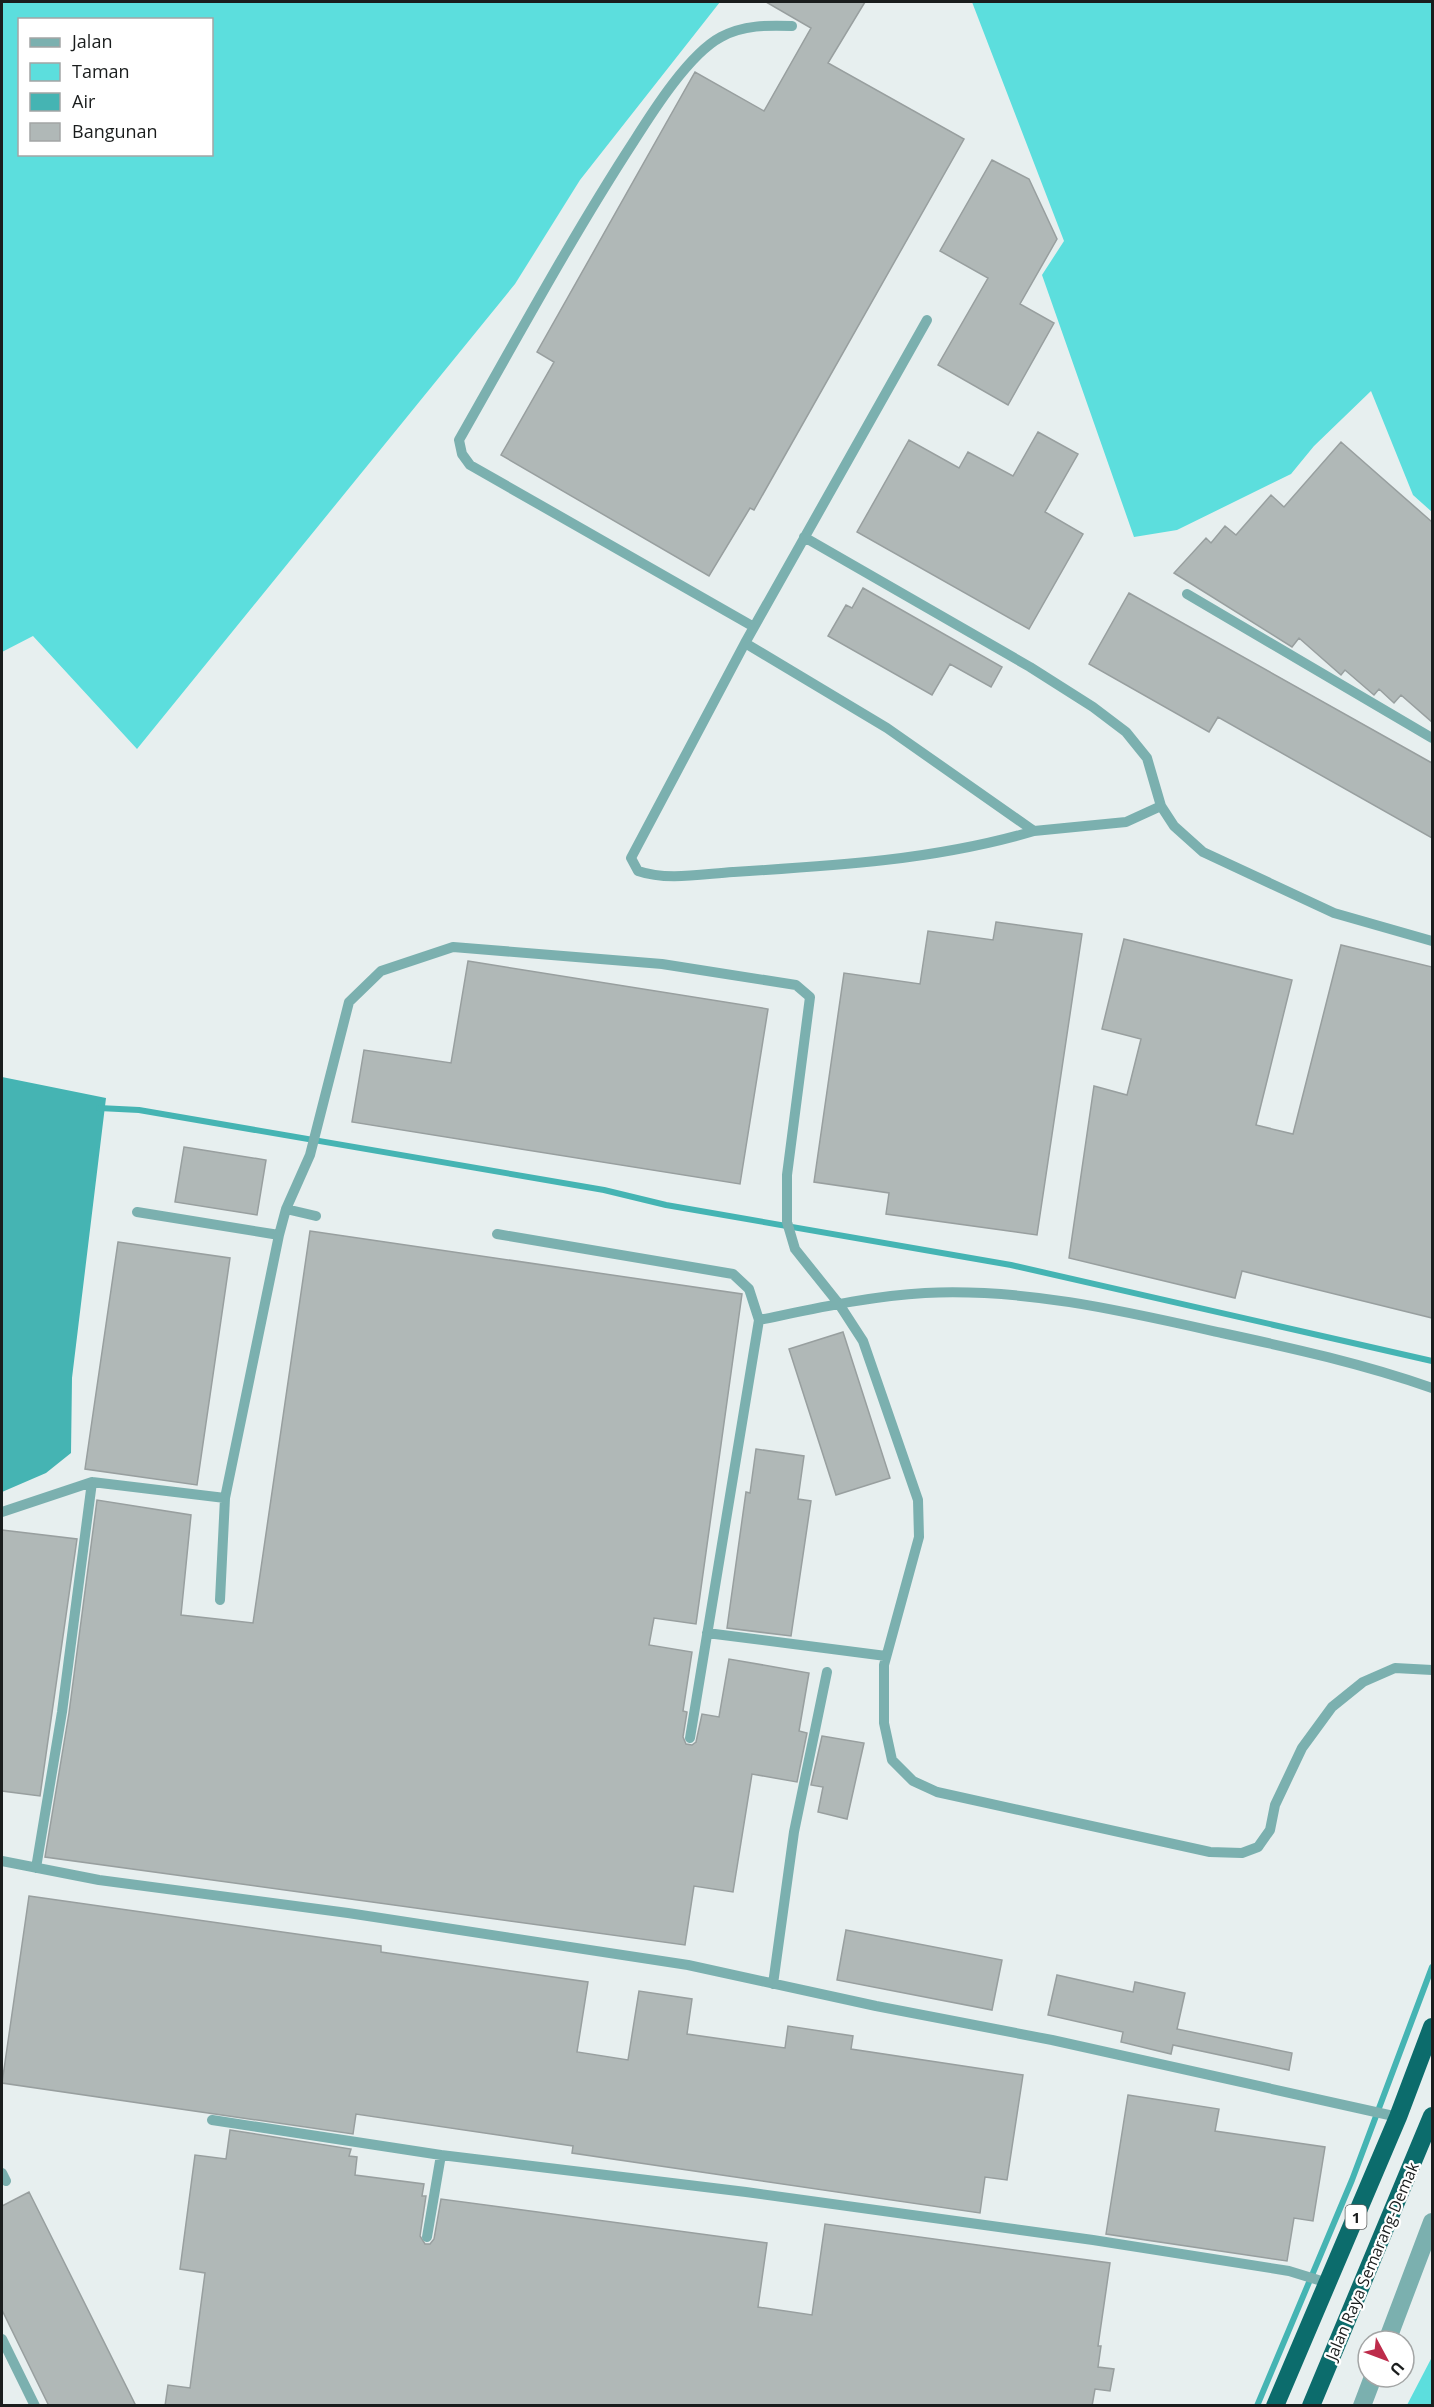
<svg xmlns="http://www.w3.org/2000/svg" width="1434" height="2407" font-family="'Open Sans',sans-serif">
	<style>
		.green { fill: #5cdedd; fill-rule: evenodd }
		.water { fill: #45b4b3 }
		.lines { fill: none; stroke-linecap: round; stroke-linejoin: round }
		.stream { stroke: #45b4b3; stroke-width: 6 }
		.building { fill: #b0b8b7; stroke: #989f9f; stroke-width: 1.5 }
		.service { stroke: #7bb0af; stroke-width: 10 }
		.minor { stroke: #7bb0af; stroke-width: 18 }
		.trunk { stroke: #0c6c6c; stroke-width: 18 }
		.labels { text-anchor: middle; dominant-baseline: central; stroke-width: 4.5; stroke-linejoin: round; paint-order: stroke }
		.shield { fill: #fff; stroke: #5f6161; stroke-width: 1.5 }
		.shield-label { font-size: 15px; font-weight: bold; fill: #1a1d1d }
		.street-label { font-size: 16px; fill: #1a1d1d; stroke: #fff }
	</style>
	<rect width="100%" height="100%" fill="#e7efef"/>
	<path class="green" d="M 2,2 L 720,2 L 580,180 L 515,284 L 137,749 L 33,636 L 2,652 ZM 20,20 L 212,20 L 212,154 L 20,154 Z
		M 972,2 L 1432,2 L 1432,512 L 1413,495 L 1371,391 L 1314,446 L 1291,474 L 1177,530 L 1134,537 L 1042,275 L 1064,241 Z
		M 1432,2357 L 1432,2405 L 1407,2405 Z"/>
	<path class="water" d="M 2,1077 L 106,1098 L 72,1378 L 71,1453 L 46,1473 L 2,1492 Z"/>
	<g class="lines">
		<path class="stream" d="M 99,1108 L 139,1110 L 604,1190 L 666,1205 L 1011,1265 L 1432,1361
			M 1257,2406 L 1352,2180 L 1432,1967"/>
	</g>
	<path class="building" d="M 766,2 L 865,2 L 828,63 L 964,139 L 754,510 L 750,508 L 709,576 L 501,455 L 554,362 L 537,352 L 695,72 L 764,111 L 811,28 Z
		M 992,160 L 1029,179 L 1057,239 L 1020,304 L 1054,323 L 1008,405 L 938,365 L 988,278 L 940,251 Z
		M 1038,432 L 1078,454 L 1045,512 L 1083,534 L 1029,629 L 857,532 L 909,440 L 959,468 L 968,452 L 1013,476 Z
		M 1341,442 L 1432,522 L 1432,722 L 1401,695 L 1394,703 L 1379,689 L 1374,695 L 1345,670 L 1341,675 L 1299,638 L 1292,647 L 1174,573 L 1206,538 L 1211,543 L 1225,526 L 1236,535 L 1271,495 L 1284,507 Z
		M 863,588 L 1002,667 L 991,687 L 950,664 L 932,695 L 828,636 L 846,605 L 852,608 Z
		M 1129,593 L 1432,763 L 1432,838 L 1218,717 L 1209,732 L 1089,664 Z
		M 996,922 L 1082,934 L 1037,1235 L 886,1214 L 889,1193 L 814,1182 L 844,973 L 920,984 L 928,931 L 993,940 Z
		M 1124,939 L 1292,980 L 1256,1125 L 1293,1134 L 1341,945 L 1432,967 L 1432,1318 L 1242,1271 L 1235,1298 L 1069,1258 L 1094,1086 L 1127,1095 L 1141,1039 L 1102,1029 Z
		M 468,961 L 768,1009 L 740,1184 L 352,1122 L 364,1050 L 451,1063 Z
		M 184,1147 L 266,1160 L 257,1215 L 175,1202 Z
		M 310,1231 L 742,1294 L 696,1624 L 654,1618 L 649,1645 L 692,1652 L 683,1711 L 687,1712 L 683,1737 L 686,1744 L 692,1745 L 696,1742 L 702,1714 L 719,1717 L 729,1659 L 809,1673 L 799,1731 L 807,1733 L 797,1782 L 752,1774 L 733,1892 L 694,1886 L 685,1945 L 45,1857 L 69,1713 L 97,1500 L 191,1515 L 181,1615 L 253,1623 Z
		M 118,1242 L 230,1258 L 197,1485 L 85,1469 Z
		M 843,1332 L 890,1478 L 836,1495 L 789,1349 Z
		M 756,1449 L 804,1456 L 798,1499 L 811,1501 L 791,1636 L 727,1628 L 746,1492 L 750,1493 Z
		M 2,1530 L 77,1539 L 40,1796 L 2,1791 Z
		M 822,1736 L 864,1743 L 847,1819 L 818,1812 L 823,1787 L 811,1785 Z
		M 29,1896 L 381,1946 L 381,1952 L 588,1982 L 577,2052 L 628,2060 L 639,1991 L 692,1999 L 687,2034 L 785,2048 L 788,2026 L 853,2036 L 851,2049 L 1023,2075 L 1007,2180 L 985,2177 L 980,2213 L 572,2153 L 573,2146 L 356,2114 L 353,2134 L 2,2083 Z
		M 846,1930 L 1002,1960 L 992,2010 L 837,1980 Z
		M 1057,1975 L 1133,1992 L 1135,1982 L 1185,1993 L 1177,2029 L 1292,2053 L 1289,2070 L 1173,2045 L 1171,2054 L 1121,2042 L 1123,2032 L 1048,2015 Z
		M 1128,2095 L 1219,2109 L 1215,2131 L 1325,2147 L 1313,2221 L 1294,2218 L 1287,2261 L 1106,2234 Z
		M 230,2130 L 351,2149 L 349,2156 L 357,2157 L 355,2175 L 424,2184 L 422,2196 L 426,2196 L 420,2236 L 425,2244 L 430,2244 L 434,2239 L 441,2199 L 767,2243 L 758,2307 L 812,2315 L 825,2224 L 1110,2263 L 1098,2346 L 1101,2346 L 1098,2367 L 1114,2369 L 1110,2391 L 1095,2389 L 1092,2406 L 165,2406 L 168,2385 L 190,2388 L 205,2273 L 180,2269 L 195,2155 L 226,2159 Z
		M 29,2192 L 136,2406 L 49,2406 L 2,2310 L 2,2206 Z"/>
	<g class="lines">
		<path class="service" d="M 927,320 L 745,643 L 631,858 L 638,871 C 667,881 702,874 733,872 C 834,866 936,860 1034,831
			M 804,537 L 1030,667 L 1093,707 L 1126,732 L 1147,758 L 1161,806 L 1174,826 L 1203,852 L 1334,913 L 1432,941
			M 1187,594 L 1432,738
			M 754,627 L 470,465 L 462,454 L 459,440 C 516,340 571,238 634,141 C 653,111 689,54 721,37 C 743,25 768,25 792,26
			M 745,643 L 887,728 L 1034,831 L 1126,822 L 1161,806
			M 286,1209 L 310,1155 L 349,1002 L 381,971 L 453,947 L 662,964 L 796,985 L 810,997 L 787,1175 L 787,1222 L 795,1249 L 839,1304 L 863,1341 L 918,1500 L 919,1537 L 884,1665 L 884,1723 L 892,1760 L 913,1781 L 937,1792 L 1210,1852 L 1242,1853 L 1258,1847 L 1270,1830 L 1275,1805 L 1302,1748 L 1332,1707 L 1363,1682 L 1395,1668 L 1432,1670
			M 137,1212 L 279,1235
			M 497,1234 L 733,1274 L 749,1289 L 759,1320 L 690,1738
			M 759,1320 C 813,1309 870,1296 925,1293 C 1026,1288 1124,1311 1222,1333 C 1292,1348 1364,1364 1432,1388
			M 2,1512 L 92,1482 L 225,1498
			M 220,1600 L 225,1498 L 279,1235 L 286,1209 L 316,1216
			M 707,1633 L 886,1656
			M 2,1861 L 99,1880 L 348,1913 L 688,1965 L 876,2006 L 1052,2040 L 1398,2117
			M 36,1868 L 62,1712 L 92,1482
			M 773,1984 L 794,1832 L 827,1672
			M 212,2120 L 441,2155 L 746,2192 L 1093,2240 L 1289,2271 L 1328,2283
			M 2,2173 L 6,2181
			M 427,2237 L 441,2155
			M 2,2339 L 35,2406"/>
		<path class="minor" d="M 1387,2341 L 1432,2222
			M 1362,2406 L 1373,2377"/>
		<path class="trunk" d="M 1275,2406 L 1398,2117 L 1432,2027
			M 1311,2406 L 1432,2116"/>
	</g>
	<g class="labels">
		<rect class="shield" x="1345.5" y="2205" width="21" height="24" rx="4.5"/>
		<g class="shield-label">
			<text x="1356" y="2217">1</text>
		</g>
		<g class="street-label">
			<text transform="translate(1372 2261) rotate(-67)">Jalan Raya Semarang-Demak</text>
		</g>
	</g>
	<rect width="1434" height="2407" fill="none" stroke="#1a1d1d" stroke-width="6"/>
	<rect x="18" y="18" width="195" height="138" fill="#ffffff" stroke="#a3a5a5" stroke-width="1.5"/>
	<rect x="30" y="38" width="30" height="9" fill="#7bb0af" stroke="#a3a5a5" stroke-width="1.5"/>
	<text x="72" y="48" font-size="18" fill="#1a1d1d">Jalan</text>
	<rect x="30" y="63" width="30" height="18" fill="#5cdedd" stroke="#a3a5a5" stroke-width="1.5"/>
	<text x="72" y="78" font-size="18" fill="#1a1d1d">Taman</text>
	<rect x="30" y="93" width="30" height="18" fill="#45b4b3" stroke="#a3a5a5" stroke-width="1.5"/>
	<text x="72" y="108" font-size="18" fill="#1a1d1d">Air</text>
	<rect x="30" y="123" width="30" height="18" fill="#b0b8b7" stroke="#a3a5a5" stroke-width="1.5"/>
	<text x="72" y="138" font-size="18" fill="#1a1d1d">Bangunan</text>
	<g transform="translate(1386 2359) rotate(131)"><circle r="28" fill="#ffffff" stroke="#a3a5a5" stroke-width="1.5"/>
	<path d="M0-4.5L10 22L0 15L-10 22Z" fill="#bd2c4b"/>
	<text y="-9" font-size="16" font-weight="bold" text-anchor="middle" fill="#1a1d1d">U</text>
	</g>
</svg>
